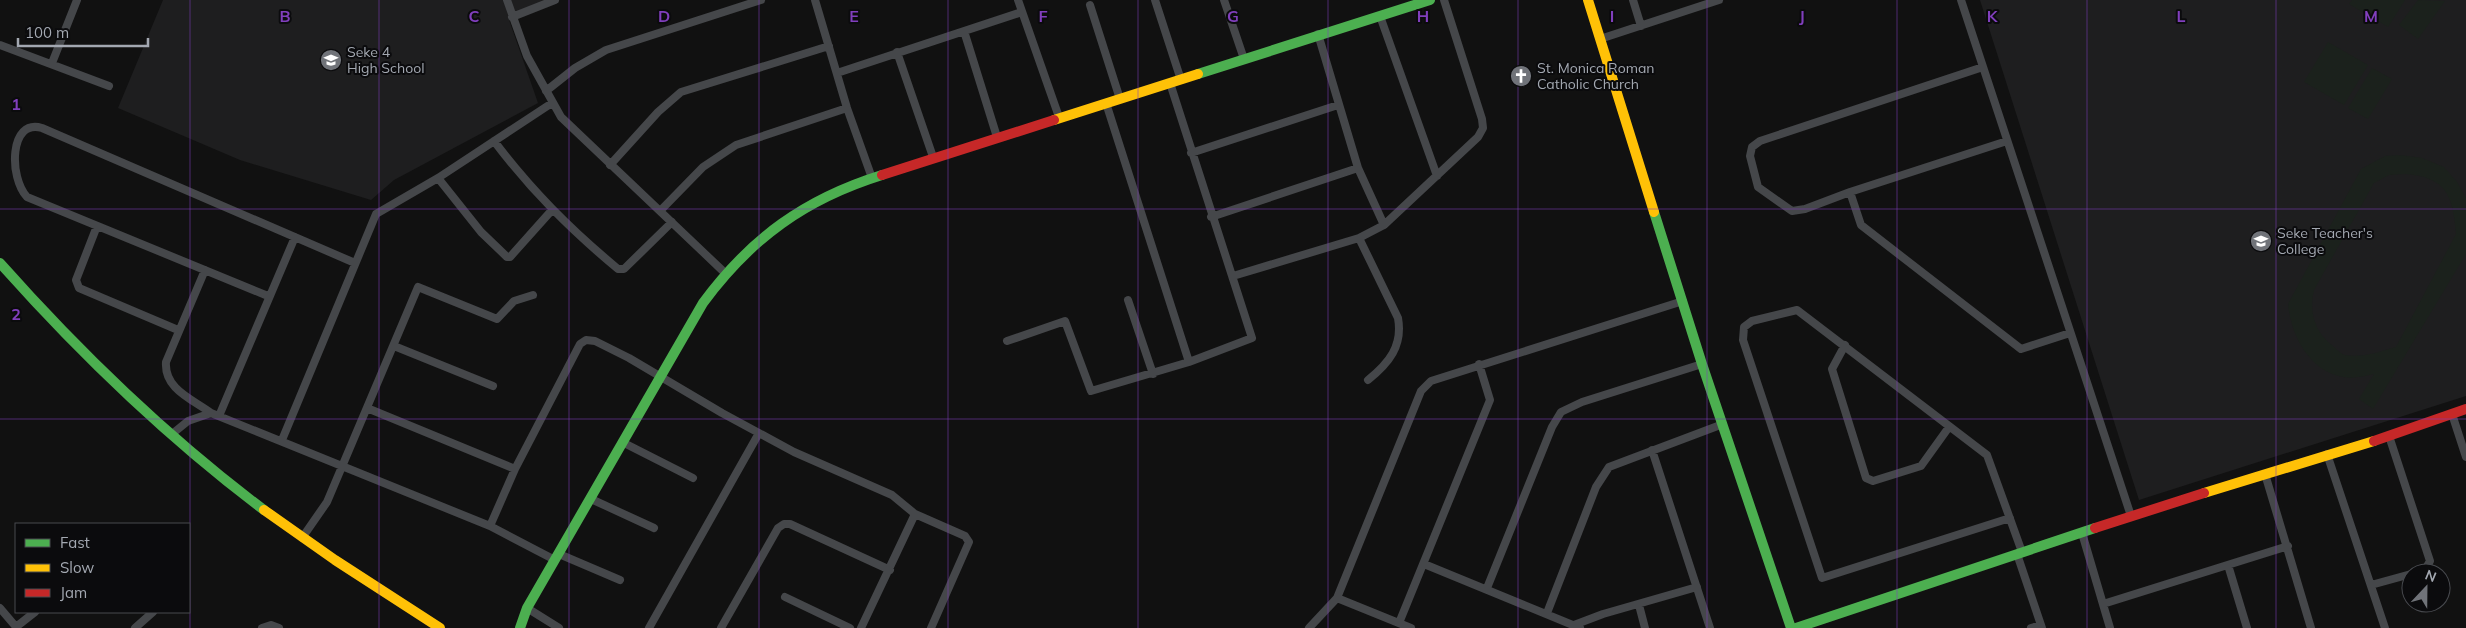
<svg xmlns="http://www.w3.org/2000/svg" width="2466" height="628" font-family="Mulish,sans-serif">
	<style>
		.built { fill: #1e1e1f }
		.green { fill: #1b211c; fill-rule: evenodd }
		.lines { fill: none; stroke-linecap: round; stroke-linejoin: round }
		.street { stroke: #45474a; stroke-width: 8 }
		.fast { stroke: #4caf50; stroke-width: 10 }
		.slow { stroke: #ffc107; stroke-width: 10 }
		.jam { stroke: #c62828; stroke-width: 10 }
		.grid { fill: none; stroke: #813fbd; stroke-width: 1; stroke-opacity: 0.55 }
		.labels { text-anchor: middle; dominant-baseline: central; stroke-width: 4; stroke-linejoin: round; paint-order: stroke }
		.poi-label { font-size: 14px; fill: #a3a8b1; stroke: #0b0b0d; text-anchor: start }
		.grid-label { font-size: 16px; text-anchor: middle; font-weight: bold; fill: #813fbd; stroke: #0b0b0d; stroke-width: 4; stroke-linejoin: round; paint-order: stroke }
	</style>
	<rect width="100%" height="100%" fill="#111"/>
	<path class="built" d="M 163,0 L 558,0 L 508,17 L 538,103 L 394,180 L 371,200 L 240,160 L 118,108 Z
		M 1980,0 L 2466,0 L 2466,396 L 2139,500 Z"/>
	<path class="green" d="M 2352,0 L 2405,0 L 2388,27 L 2349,4 Z
		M 2418,0 L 2445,1 L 2418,39 L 2399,25 Z
		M 2328,42 L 2368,65 L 2344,105 L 2304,82 Z
		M 2372,68 L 2392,79 L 2368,119 L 2348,108 Z
		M 2399,155 L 2422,158 L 2444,167 L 2457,182 L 2466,198 L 2466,254 L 2373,409 L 2359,399 L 2374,374 C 2364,376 2354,379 2343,377 C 2309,371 2291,335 2288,304 L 2361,169 L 2385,156 ZM 2405,174 C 2446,177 2453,195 2456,234 L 2396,347 C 2379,352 2363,358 2345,355 C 2341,354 2336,349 2333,346 C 2314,332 2309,312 2314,290 L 2374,183 L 2389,175 Z"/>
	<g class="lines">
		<path class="street" d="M 507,0 L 527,56 L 561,117 L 724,272
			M 815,0 L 847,108 L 872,178
			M 1018,0 L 1059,117
			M 1155,0 L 1181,80
			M 1224,0 L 1244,59
			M 1633,0 L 1641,26
			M 1961,0 L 2131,516
			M 1090,5 L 1120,99
			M 1380,16 L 1437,176
			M 512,17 L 555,0
			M 964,31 L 997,137
			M 1318,34 L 1358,168 L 1384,225
			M 1600,39 L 1719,0
			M 0,45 L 109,86
			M 897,52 L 933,157
			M 52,63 L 77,0
			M 1983,67 L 1760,141 L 1752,147 L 1750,156 L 1758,187 L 1792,211 L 1805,209 L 1850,192 L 2007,141
			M 837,73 L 1022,12
			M 546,91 L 575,68 L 606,50 L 761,0
			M 1106,103 L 1189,362 L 1252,338 L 1170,83
			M 494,141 C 532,191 570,229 618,269 L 624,269 L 672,222
			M 1191,153 L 1338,105
			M 610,165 L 658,112 L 681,92 L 829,46
			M 438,178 L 481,232 L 507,257 L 510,257 L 552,210
			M 1850,192 L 1861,225 L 2021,349 L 2070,333
			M 661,210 L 703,167 L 736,145 L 847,108
			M 1211,217 L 1358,168
			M 97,226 L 76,280 L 79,288 L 178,330
			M 1359,238 L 1398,318 C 1403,346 1389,363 1368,380
			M 205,270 L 166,362 C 164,389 192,399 211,413 L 490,526 L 555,560
			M 1233,276 L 1359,238 L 1384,225 L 1478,137 L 1483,128 L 1482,119 L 1444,0
			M 268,296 L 27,197 C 9,178 9,118 42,128 L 355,263
			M 1128,300 L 1153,374
			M 1007,341 L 1065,321 L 1091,391 L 1189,362
			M 1845,345 L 1832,369 L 1866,478 L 1873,481 L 1921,466 L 1949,427
			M 394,346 L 493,386
			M 367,408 L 515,469
			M 2452,414 L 2466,457
			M 219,416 L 295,237
			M 172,434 L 188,421 L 211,413
			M 2389,436 L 2430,561 L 2425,570 L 2413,573
			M 282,440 L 376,214 L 438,178 L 552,103
			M 622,442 L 693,478
			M 1652,450 L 1710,628
			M 2327,454 L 2385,628
			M 2265,474 L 2311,628
			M 591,499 L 654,528
			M 915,514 L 965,536 L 969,542 L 931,628
			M 2010,518 L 1822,578 L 1743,340 L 1744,327 L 1752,321 L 1797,310 L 1987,455 L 2022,552
			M 490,526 L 515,469 L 580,344 L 586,340 L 595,341 L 629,358 L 722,413 L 794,452 L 892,495 L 915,514 L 861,628
			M 2082,533 L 2110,628
			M 302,538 L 327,502 L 418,287 L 497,319 L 514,301 L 533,295
			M 559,554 L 620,580
			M 2017,554 L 2042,628
			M 1424,564 L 1580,628
			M 2228,565 L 2247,628
			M 2371,585 L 2411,574
			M 1487,588 L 1552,427 L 1561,412 L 1582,402 L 1702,364
			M 785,597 L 850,628
			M 1337,598 L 1411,628
			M 2103,604 L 2288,546
			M 1639,605 L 1645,628
			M 0,608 L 17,628
			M 527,608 L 559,628
			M 1547,613 L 1596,487 L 1609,467 L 1723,424
			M 1399,623 L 1490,400 L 1479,364
			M 1574,625 L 1603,614 L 1697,587
			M 16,627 L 35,612
			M 135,628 L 153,612
			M 262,628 L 271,625 L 279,628
			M 649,628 L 759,433
			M 721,628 L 778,528 L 784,524 L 790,524 L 890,570
			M 1309,628 L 1337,598 L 1421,391 L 1431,381 L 1683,301
			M 2031,628 L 2041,625"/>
		<path class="fast" d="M 1198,74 L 1430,0
			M 1654,212 L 1702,364 L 1791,628
			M 0,263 C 80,353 167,437 264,510
			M 520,628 L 527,608 L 703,303 C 751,238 805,199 882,175
			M 1796,628 L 2095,528"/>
		<path class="slow" d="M 1588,0 L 1654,212
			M 1054,120 L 1198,74
			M 2204,493 L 2374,441
			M 264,510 L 335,560 L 440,628"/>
		<path class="jam" d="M 882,175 L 1054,120
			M 2374,441 L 2466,409
			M 2095,528 L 2204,493"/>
	</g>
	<path class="grid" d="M 190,0 L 190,628M 379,0 L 379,628M 569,0 L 569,628M 759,0 L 759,628M 948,0 L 948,628M 1138,0 L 1138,628M 1328,0 L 1328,628M 1518,0 L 1518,628M 1707,0 L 1707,628M 1897,0 L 1897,628M 2087,0 L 2087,628M 2276,0 L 2276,628M 0,209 L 2466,209M 0,419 L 2466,419"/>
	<defs>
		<g id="school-disc" transform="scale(1.125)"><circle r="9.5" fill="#707379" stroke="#0b0b0d"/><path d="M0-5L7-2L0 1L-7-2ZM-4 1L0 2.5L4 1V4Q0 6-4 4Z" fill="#fff"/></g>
		<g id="church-disc" transform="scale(1.125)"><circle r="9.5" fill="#707379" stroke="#0b0b0d"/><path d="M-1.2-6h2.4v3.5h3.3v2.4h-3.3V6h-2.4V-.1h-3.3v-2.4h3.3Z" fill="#fff"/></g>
		<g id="university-disc" transform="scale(1.125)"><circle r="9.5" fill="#707379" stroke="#0b0b0d"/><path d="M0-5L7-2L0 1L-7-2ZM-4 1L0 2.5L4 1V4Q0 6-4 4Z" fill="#fff"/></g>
	</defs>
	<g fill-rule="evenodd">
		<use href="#school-disc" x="331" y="60"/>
		<use href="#church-disc" x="1521" y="76"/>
		<use href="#university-disc" x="2261" y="241"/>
	</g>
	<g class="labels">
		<g class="poi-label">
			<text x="347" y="52">Seke 4<tspan x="347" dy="16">High School</tspan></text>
			<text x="1537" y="68">St. Monica Roman<tspan x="1537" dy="16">Catholic Church</tspan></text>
			<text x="2277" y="233">Seke Teacher's<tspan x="2277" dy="16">College</tspan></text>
		</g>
	</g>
	<g class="grid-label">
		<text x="285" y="22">B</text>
		<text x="474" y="22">C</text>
		<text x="664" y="22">D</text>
		<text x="854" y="22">E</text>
		<text x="1043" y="22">F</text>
		<text x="1233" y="22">G</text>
		<text x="1423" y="22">H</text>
		<text x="1612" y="22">I</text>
		<text x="1802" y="22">J</text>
		<text x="1992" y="22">K</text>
		<text x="2181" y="22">L</text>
		<text x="2371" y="22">M</text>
		<text x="16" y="110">1</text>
		<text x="16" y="320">2</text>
	</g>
	<rect x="15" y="523" width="175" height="90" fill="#0b0b0d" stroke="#484a4f"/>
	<rect x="25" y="539" width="25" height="8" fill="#4caf50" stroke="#484a4f"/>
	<text x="60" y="548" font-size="15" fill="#a3a8b1">Fast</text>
	<rect x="25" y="564" width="25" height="8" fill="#ffc107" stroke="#484a4f"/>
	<text x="60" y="573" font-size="15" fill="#a3a8b1">Slow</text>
	<rect x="25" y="589" width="25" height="8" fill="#c62828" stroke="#484a4f"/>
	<text x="60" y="598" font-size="15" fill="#a3a8b1">Jam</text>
	<g transform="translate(2426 588) rotate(22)"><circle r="24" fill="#0b0b0d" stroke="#484a4f"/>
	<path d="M0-4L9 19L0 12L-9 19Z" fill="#707379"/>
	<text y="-8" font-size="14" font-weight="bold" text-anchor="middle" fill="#a3a8b1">N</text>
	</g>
	<path d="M18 38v8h130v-8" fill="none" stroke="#a3a8b1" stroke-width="2.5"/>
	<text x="25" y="38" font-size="15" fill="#a3a8b1" stroke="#0b0b0d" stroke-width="4" paint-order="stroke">100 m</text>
</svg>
